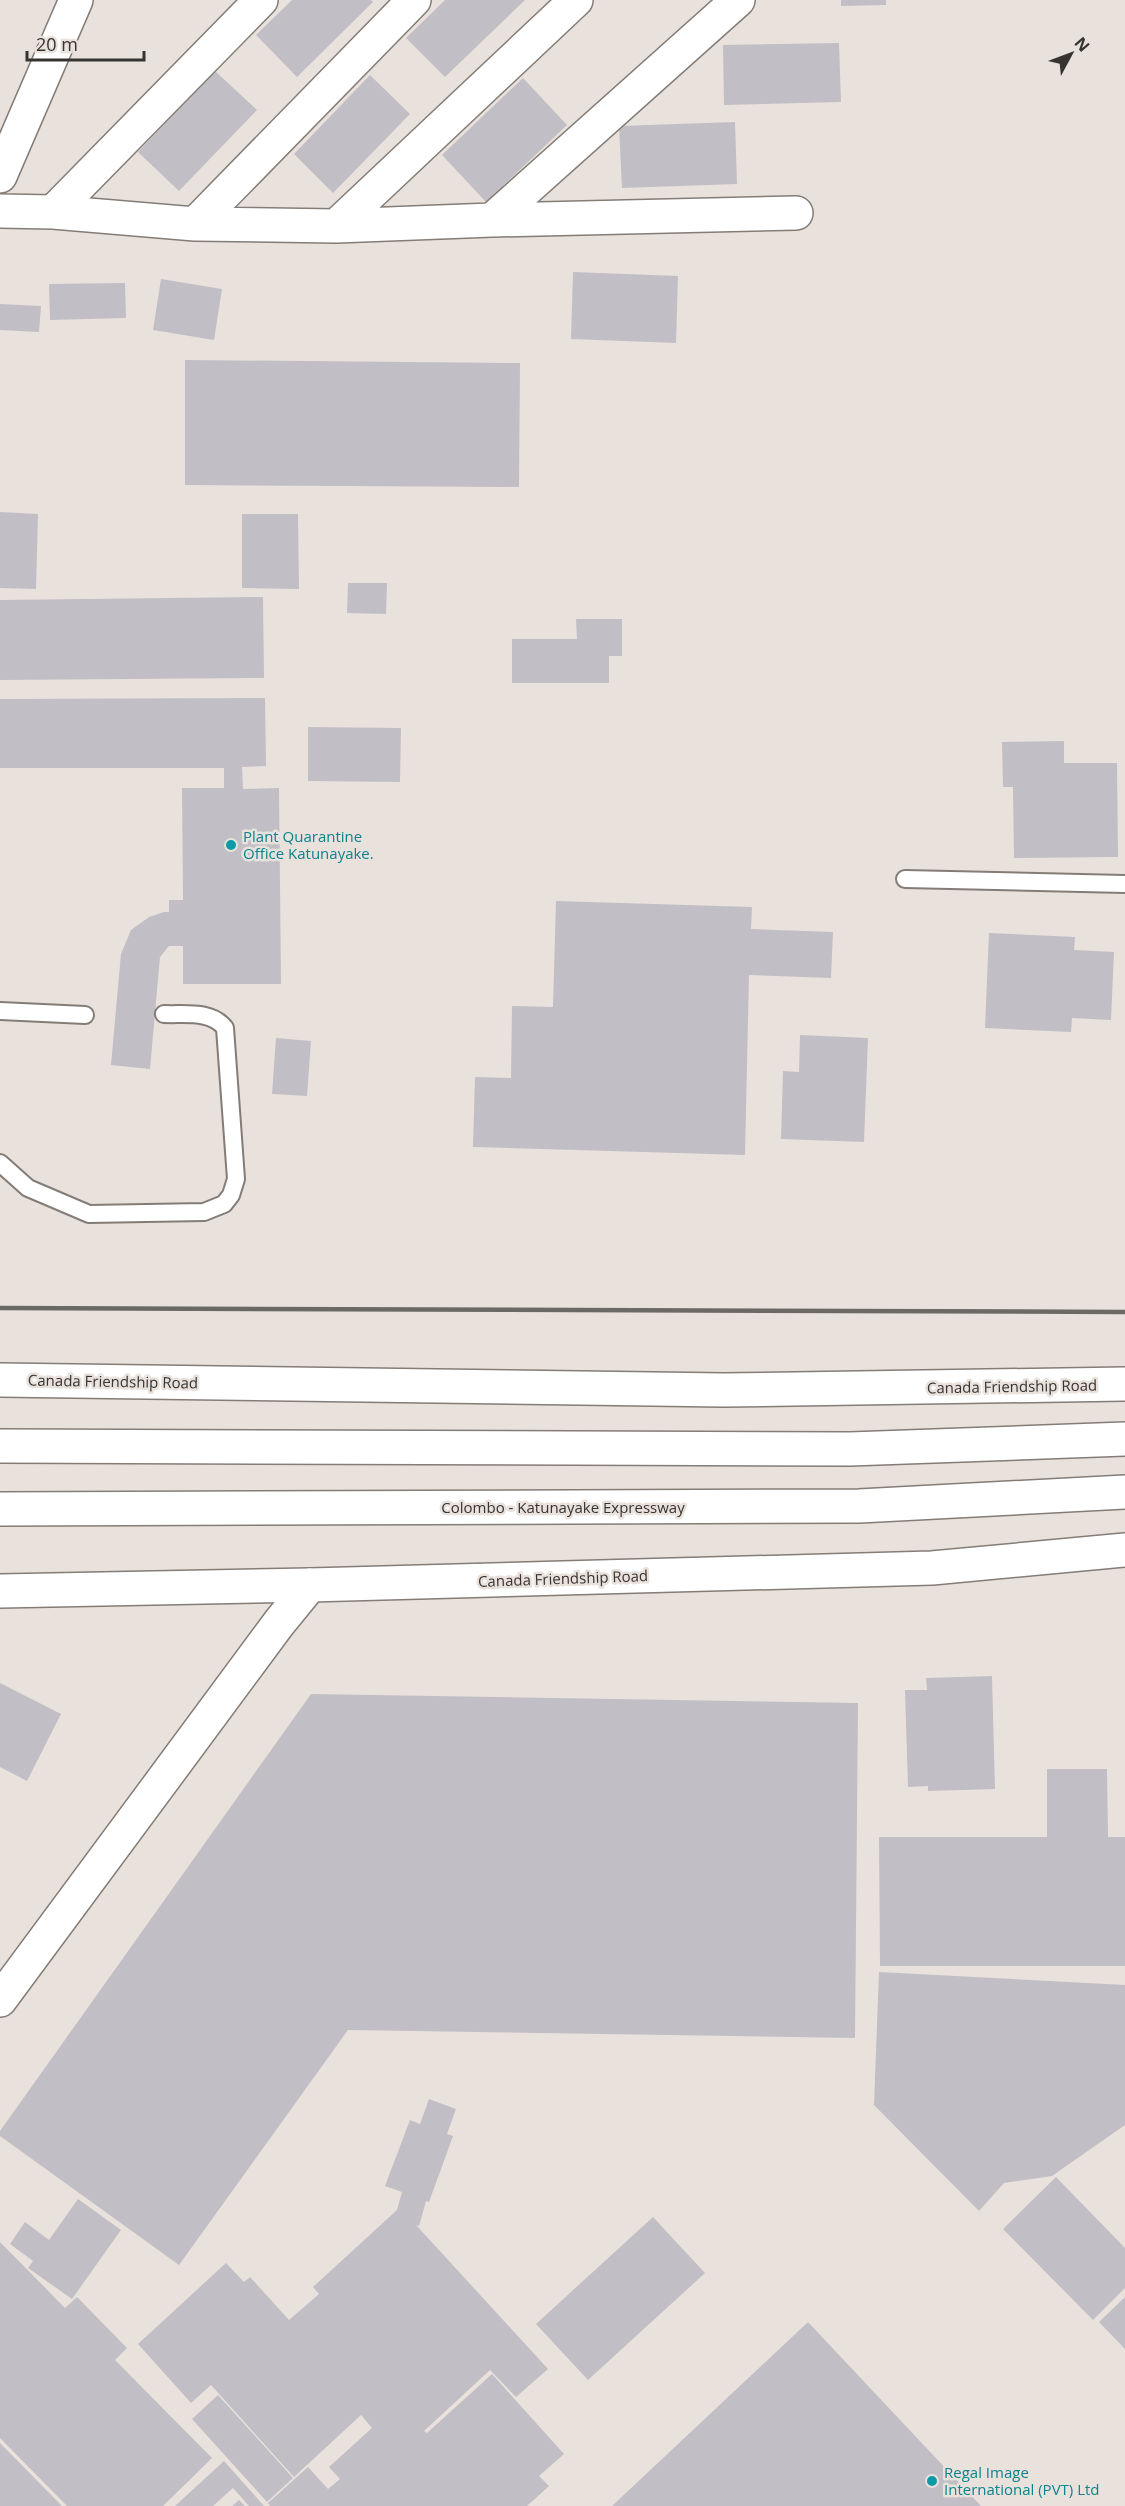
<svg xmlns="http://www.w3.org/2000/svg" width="1125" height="2506" font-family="'Open Sans',sans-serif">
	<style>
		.building { fill: #c1bec5 }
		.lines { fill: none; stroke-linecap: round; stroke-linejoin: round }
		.lane-casing { stroke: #837c77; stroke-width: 20 }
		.street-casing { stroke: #837c77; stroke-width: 36 }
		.primary-casing { stroke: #837c77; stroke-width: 36 }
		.highway-casing { stroke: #837c77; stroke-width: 36 }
		.lane { stroke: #fff; stroke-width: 16 }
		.street { stroke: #fff; stroke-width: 33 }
		.primary { stroke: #fff; stroke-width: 33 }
		.highway { stroke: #fff; stroke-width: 33 }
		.rail { stroke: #6c6864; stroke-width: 4.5 }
		.culture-dot { fill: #0f9aa8; stroke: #e9e2dc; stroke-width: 2 }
		.labels { text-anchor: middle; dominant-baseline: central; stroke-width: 5; stroke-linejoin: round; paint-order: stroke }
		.culture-label { font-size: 15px; fill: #0d838f; stroke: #e9e2dc; text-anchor: start }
		.street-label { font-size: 15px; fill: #363431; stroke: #e9e2dc }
	</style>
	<rect width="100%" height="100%" fill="#e9e2dc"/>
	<path class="building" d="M 292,0 L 371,0 L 373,2 L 297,77 L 256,35 Z
		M 445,0 L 525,0 L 445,77 L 406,38 Z
		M 841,0 L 886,0 L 886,5 L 841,6 Z
		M 839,43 L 841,102 L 724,105 L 723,45 Z
		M 215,71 L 257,110 L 179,191 L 138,152 Z
		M 370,75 L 410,114 L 333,193 L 294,154 Z
		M 523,78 L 567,125 L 486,202 L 442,155 Z
		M 735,122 L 737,184 L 622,188 L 619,126 Z
		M 573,272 L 678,276 L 676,343 L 571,339 Z
		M 161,279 L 222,289 L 214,340 L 153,330 Z
		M 125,283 L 126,318 L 50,320 L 49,284 Z
		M 0,304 L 41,306 L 39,332 L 0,330 Z
		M 185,360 L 520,363 L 519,487 L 185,485 Z
		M 0,512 L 38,514 L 36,589 L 0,588 Z
		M 242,514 L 298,514 L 299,589 L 242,588 Z
		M 348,583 L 387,583 L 386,614 L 347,613 Z
		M 263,597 L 264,678 L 0,680 L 0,600 Z
		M 576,619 L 622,619 L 622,656 L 609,656 L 609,683 L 512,683 L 512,639 L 577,639 Z
		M 265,698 L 266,766 L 242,767 L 243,789 L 279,788 L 281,984 L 183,984 L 183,946 L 169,946 L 160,957 L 150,1069 L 111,1065 L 121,954 L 131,930 L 149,917 L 164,912 L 169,912 L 169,900 L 183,900 L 182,788 L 224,788 L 224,768 L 0,768 L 0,699 Z
		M 308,727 L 401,728 L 400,782 L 308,781 Z
		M 1064,741 L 1064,763 L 1117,763 L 1118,857 L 1014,858 L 1013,787 L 1003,787 L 1002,742 Z
		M 556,901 L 752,907 L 751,929 L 833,932 L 831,978 L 749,975 L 745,1155 L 473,1147 L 475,1077 L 511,1078 L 512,1006 L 553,1007 Z
		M 989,933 L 1075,937 L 1074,950 L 1114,952 L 1111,1020 L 1072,1018 L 1071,1032 L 985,1028 Z
		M 800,1035 L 868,1038 L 864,1142 L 781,1139 L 783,1071 L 799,1072 Z
		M 276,1038 L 311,1041 L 307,1096 L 272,1094 Z
		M 992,1676 L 995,1789 L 928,1791 L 928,1786 L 908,1787 L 905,1690 L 927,1690 L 926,1678 Z
		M 0,1683 L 61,1714 L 27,1781 L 0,1767 Z
		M 311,1694 L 858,1703 L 855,2038 L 348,2030 L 179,2265 L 0,2136 L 0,2131 Z
		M 1047,1769 L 1107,1769 L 1108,1837 L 1125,1837 L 1125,1966 L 880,1966 L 879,1837 L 1047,1837 Z
		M 879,1972 L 1125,1985 L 1125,2125 L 1052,2176 L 1004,2183 L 979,2211 L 874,2105 Z
		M 429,2099 L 456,2109 L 447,2134 L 453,2136 L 429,2202 L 426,2201 L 419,2226 L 416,2225 L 548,2369 L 516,2397 L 490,2370 L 424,2431 L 427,2433 L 492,2374 L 564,2454 L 539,2476 L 549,2486 L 527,2506 L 270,2506 L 268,2503 L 308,2467 L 328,2489 L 340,2479 L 329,2467 L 372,2428 L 361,2415 L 294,2477 L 211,2385 L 191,2403 L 138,2344 L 226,2263 L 244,2282 L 250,2277 L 289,2320 L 311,2301 L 319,2294 L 313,2287 L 397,2210 L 402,2192 L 385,2186 L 410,2120 L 420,2124 Z
		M 1056,2177 L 1125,2248 L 1125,2288 L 1093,2320 L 1003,2229 Z
		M 78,2199 L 121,2230 L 72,2299 L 28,2268 L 33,2261 L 10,2244 L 25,2222 L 49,2240 Z
		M 653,2217 L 705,2273 L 588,2380 L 536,2324 Z
		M 0,2242 L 65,2308 L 77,2297 L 127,2348 L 115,2360 L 212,2458 L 163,2506 L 67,2506 L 0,2438 Z
		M 1125,2297 L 1125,2349 L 1099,2322 Z
		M 808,2322 L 981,2506 L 612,2506 Z
		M 218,2395 L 293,2478 L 267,2502 L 192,2419 Z
		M 0,2443 L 62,2506 L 0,2506 Z
		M 224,2461 L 264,2506 L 249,2506 L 233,2488 L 213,2506 L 175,2506 Z
		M 239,2500 L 245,2506 L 232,2506 Z"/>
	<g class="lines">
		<g class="lane-casing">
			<path id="lane" d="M 905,879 L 1125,884
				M 0,1011 L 85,1015
				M 0,1163 L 28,1188 L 89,1214 L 204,1212 L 224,1204 L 231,1195 L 236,1179 L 225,1028 C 211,1010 185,1015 164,1014"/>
		</g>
		<g class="street-casing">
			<path id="street" d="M 0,176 L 76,0
				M 0,211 L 53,212 L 195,224 L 336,226 L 492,220 L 796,213
				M 53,212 L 261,0
				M 492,220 L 738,0
				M 195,224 L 414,0
				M 336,226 L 576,0
				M 0,2000 L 279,1623 L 310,1585"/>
		</g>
		<g class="primary-casing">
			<path id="primary" d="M 0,1380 L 724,1390 L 1125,1384
				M 0,1591 L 310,1585 L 932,1568 L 1125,1550"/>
		</g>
		<g class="highway-casing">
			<path id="highway" d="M 0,1446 L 850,1449 L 1125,1439
				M 0,1509 L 859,1506 L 1125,1492"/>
		</g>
		<use href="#lane" class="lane"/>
		<use href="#street" class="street"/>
		<use href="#primary" class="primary"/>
		<use href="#highway" class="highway"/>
		<path class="rail" d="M 0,1308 L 1125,1312"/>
	</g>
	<g class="culture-dot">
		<circle cx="231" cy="845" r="6"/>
		<circle cx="932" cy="2481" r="6"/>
	</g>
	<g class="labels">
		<g class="culture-label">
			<text x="243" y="836">Plant Quarantine<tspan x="243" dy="17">Office Katunayake.</tspan></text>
			<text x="944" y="2472">Regal Image<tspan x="944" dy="17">International (PVT) Ltd</tspan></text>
		</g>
		<g class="street-label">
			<text transform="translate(113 1381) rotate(1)">Canada Friendship Road</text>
			<text transform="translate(1012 1386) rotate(-1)">Canada Friendship Road</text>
			<text x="563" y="1507">Colombo - Katunayake Expressway</text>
			<text transform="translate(563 1578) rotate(-2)">Canada Friendship Road</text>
		</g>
	</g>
	<g transform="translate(1071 54) rotate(49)" stroke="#e9e2dc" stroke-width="4.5" paint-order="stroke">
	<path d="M0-4.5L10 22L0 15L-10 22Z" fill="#363431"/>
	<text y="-9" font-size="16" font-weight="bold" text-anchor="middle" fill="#363431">N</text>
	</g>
	<path d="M27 51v9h117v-9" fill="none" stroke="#363431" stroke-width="3"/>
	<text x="36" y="51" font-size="18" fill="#363431" stroke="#e9e2dc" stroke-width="4.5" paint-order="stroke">20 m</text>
</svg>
